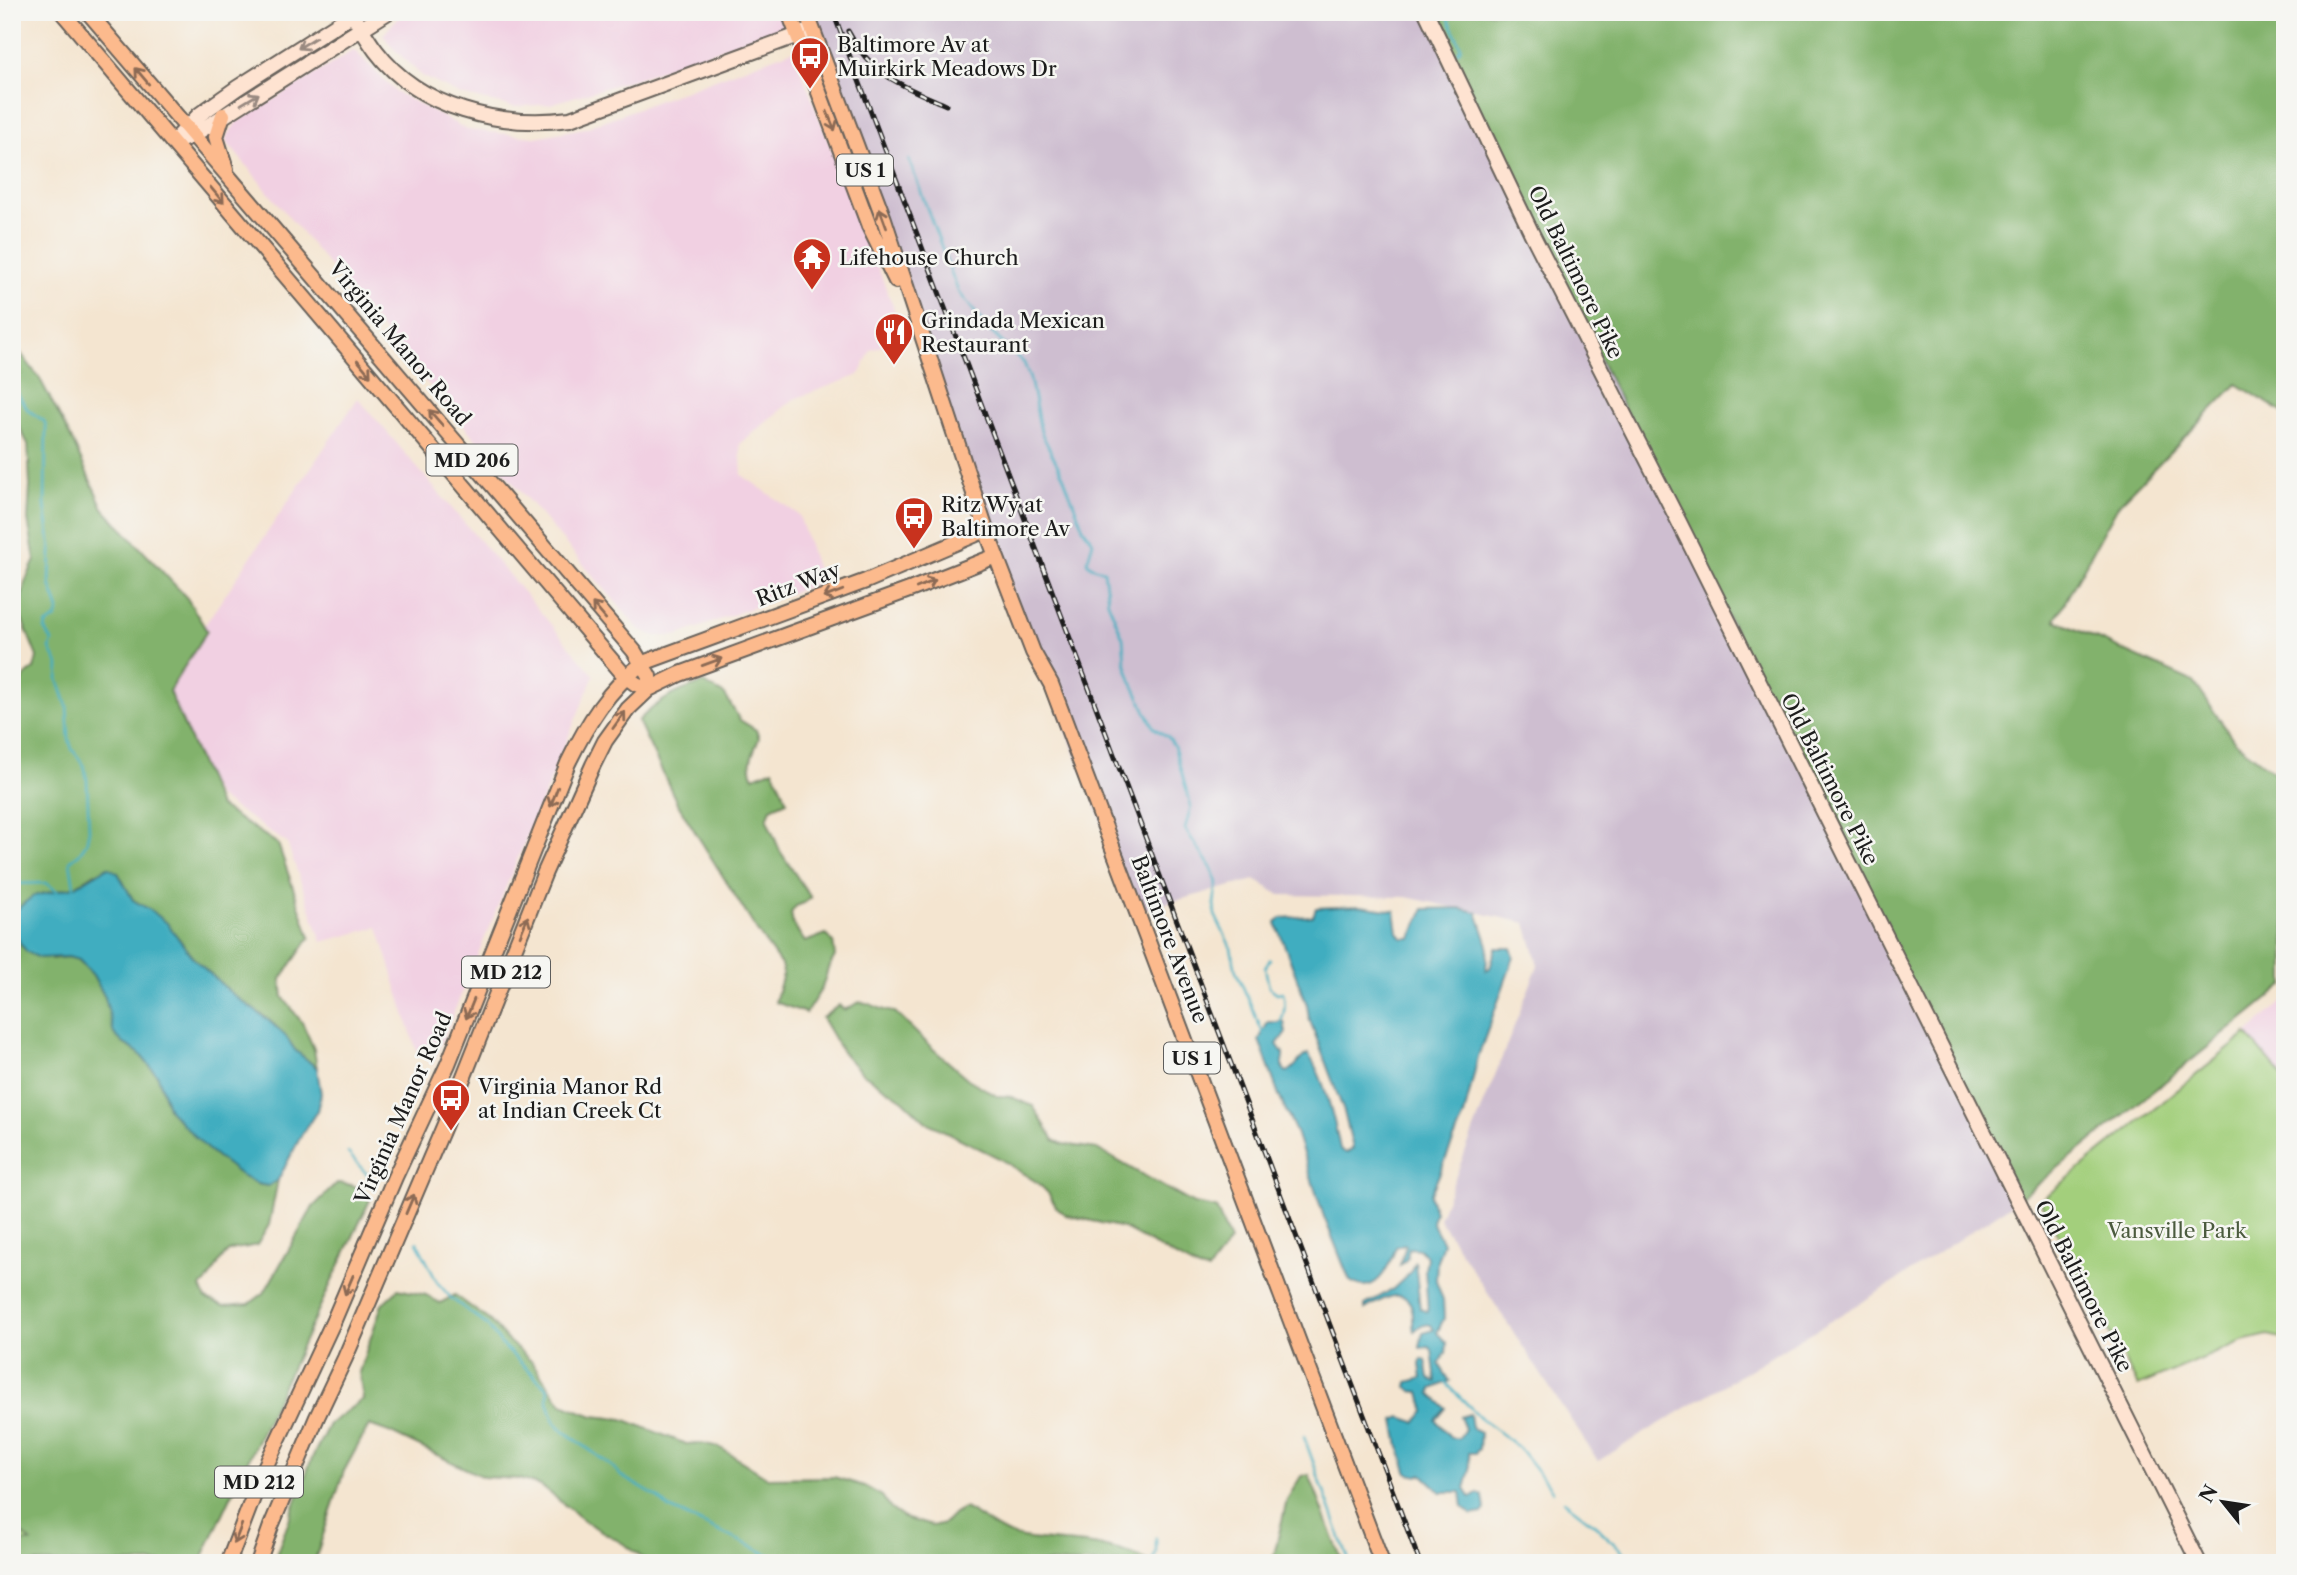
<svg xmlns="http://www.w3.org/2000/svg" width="2297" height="1575" font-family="'Libre Caslon Text',serif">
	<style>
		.built { fill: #f1d0e2 }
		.industrial { fill: #cebed0 }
		.green { fill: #a3cf7c; stroke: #60764c; stroke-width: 2 }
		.forest { fill: #82b26c; stroke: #4f6744; stroke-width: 2 }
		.water { fill: #41adc0; stroke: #2e646e; stroke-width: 2 }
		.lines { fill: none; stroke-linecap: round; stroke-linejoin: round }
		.stream { stroke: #41adc0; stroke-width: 2.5 }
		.secondary-casing { stroke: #68625b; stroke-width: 18 }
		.primary-casing { stroke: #68625b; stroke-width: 18 }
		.secondary { stroke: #fee3d1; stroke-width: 14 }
		.primary { stroke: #fcba8d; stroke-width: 14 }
		.rail-casing { stroke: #1c1c1c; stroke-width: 5 }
		.rail { stroke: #f6f6f2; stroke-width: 2.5; stroke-dasharray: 8; stroke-linecap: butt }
		.oneway { stroke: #988980 }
		.oneway2 { stroke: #8c6b54 }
		.labels { text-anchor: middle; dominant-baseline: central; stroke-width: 5; stroke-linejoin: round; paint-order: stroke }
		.shield { fill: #f6f6f2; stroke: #5d5d5c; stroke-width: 2 }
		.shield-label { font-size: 19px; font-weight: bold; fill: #1c1c1c }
		.poi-label { font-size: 21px; fill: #1c1c1c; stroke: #f6f6f2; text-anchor: start }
		.street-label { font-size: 21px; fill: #1c1c1c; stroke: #f6f6f2 }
		.park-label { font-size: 21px; fill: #4b5b3e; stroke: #f6f6f2 }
	</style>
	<rect width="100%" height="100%" fill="#f6f6f2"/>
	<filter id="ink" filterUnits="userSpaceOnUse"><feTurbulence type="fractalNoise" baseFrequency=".0143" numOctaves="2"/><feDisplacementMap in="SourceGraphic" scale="14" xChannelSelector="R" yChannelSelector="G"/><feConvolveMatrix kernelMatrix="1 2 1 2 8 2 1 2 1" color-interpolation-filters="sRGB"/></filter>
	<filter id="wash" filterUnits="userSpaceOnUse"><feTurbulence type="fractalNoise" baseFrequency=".00686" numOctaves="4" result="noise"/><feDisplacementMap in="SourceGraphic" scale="28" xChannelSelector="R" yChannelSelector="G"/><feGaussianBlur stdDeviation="1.57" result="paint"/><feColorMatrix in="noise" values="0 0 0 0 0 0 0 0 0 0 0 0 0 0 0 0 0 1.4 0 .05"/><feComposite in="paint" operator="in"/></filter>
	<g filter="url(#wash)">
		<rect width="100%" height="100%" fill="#f4e5d0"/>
		<path class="built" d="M 408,12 L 779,12 L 784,27 L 638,78 L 550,104 L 514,107 L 461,95 L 422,76 L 393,48 L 383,35 L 395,21 Z
			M 354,50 L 396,92 L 468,130 L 535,137 L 585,128 L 793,50 L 905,337 L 871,350 L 859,375 L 794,399 L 740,444 L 742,475 L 799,515 L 821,582 L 676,636 L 655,636 L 639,629 L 405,357 L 225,140 L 236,123 Z
			M 358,398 L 594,675 L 432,1065 L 416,1049 L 378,927 L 322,942 L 287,843 L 218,797 L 159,693 Z
			M 2285,999 L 2285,1080 L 2247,1034 Z"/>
		<path class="industrial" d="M 803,12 L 1427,12 L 2018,1200 L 1890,1285 L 1598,1461 L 1439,1219 L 1538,965 L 1526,923 L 1406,897 L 1280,895 L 1255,880 L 1136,911 L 973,489 Z"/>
		<path class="green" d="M 2247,1034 L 2285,1080 L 2285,1339 L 2268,1335 L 2243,1341 L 2138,1386 L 2040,1201 Z
			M 12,1523 L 15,1524 L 31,1543 L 12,1542 Z"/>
		<path class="forest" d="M 1427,12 L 2285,12 L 2285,414 L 2237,384 L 2119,504 L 2055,620 L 2194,682 L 2235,742 L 2285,780 L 2285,985 L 2018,1200 Z
			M 12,347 L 16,347 L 40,379 L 71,438 L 103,508 L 187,598 L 207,631 L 169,691 L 219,806 L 278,844 L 310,937 L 281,979 L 283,997 L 303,1024 L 314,1049 L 317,1068 L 295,1050 L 285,1035 L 269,1020 L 231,993 L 193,958 L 179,939 L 152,911 L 133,900 L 118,873 L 95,873 L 74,887 L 33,896 L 51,959 L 68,957 L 79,960 L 93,975 L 105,997 L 123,1043 L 139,1053 L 158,1076 L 169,1110 L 215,1155 L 257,1184 L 268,1186 L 278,1180 L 269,1225 L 257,1245 C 248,1248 237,1247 229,1251 C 221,1255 213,1278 201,1287 L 206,1299 L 223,1306 L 249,1304 L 264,1293 L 313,1207 L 337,1183 C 352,1184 362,1187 370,1200 L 200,1563 L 12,1563 L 12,1542 L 31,1542 L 12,1523 L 12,703 C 20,690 19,677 34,669 L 37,657 L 19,612 L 25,582 L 35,560 L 28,520 L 30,486 L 28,444 L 12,413 Z
			M 704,683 L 725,695 L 740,720 L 756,730 L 759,738 C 754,752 746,763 754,777 L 773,769 L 787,801 L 771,808 L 767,820 L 780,851 L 811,898 L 804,903 L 796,906 L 791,913 L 793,924 L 805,942 L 826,934 L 833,942 L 835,956 L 828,969 L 822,988 L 806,1013 L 775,1002 L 783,974 L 781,965 L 759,934 L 677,803 L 638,721 C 659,700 676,691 704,683 Z
			M 860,1002 C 874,1003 882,1012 895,1012 L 932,1048 L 968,1079 L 997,1096 L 1009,1096 L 1033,1106 L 1054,1140 L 1063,1144 L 1097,1149 L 1194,1204 L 1216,1208 L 1230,1241 L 1208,1271 L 1198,1269 L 1123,1228 L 1066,1215 L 1057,1208 L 1048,1193 L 1038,1183 L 997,1157 L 926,1122 L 903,1100 L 862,1073 L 842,1052 L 822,1018 L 839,1005 L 844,1010 Z
			M 398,1289 L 426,1295 L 440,1303 L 455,1295 L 490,1321 L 506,1339 L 531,1361 L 562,1404 L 593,1416 L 623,1419 L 686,1444 L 702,1443 L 719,1447 L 768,1478 L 834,1477 L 864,1486 L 882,1496 L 891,1509 L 904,1518 L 932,1526 L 944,1523 L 954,1513 L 964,1508 C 985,1518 999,1534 1023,1538 C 1067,1545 1111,1540 1151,1563 L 649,1563 L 627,1546 L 586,1522 L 541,1486 L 519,1479 L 483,1477 L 389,1432 L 369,1425 L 344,1471 L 314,1563 L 273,1563 L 312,1458 L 329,1424 L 363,1399 L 359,1372 L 382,1304 Z
			M 1309,1474 L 1343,1563 L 1272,1563 L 1287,1500 L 1301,1476 Z"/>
		<path class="water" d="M 108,867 L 118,873 L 133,900 L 152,911 L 167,923 L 193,958 L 231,993 L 268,1020 L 285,1035 L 295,1050 L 317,1068 L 321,1094 L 317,1111 L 302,1134 L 278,1180 L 268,1186 L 257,1184 L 243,1177 L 206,1148 L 169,1110 L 158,1076 L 139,1053 L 123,1043 L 114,1034 L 105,997 L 93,975 L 79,960 L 68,957 L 39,958 L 27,952 L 20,943 L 13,926 L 17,909 L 33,896 L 74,887 Z
			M 1360,906 L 1395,911 L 1398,932 L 1402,938 L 1411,938 L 1424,909 L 1459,908 L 1477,912 L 1488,945 L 1486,970 L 1490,968 L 1496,948 L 1511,948 L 1514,957 L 1478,1057 L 1464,1116 L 1430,1196 L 1435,1212 L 1432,1222 L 1443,1243 L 1437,1261 L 1436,1280 L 1443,1300 L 1444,1318 L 1437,1333 L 1447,1343 L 1446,1353 L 1439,1364 L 1450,1381 L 1432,1389 L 1431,1394 L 1446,1408 L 1436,1420 L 1451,1438 L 1459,1438 L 1465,1429 L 1460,1417 L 1470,1414 L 1472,1428 L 1480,1432 L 1479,1449 L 1475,1453 L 1469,1453 L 1470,1469 L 1465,1489 L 1471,1498 L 1478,1493 L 1483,1496 L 1485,1509 L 1482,1513 L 1472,1515 L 1463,1507 L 1461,1492 L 1441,1492 L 1422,1474 L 1418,1476 L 1408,1474 L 1399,1446 L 1394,1420 L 1401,1417 L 1415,1422 L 1425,1412 L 1420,1392 L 1411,1391 L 1407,1387 L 1408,1382 L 1422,1378 L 1420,1364 L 1422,1359 L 1426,1360 L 1429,1379 L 1436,1382 L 1432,1350 L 1429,1347 L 1420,1348 L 1420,1346 L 1423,1333 L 1434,1330 L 1431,1325 L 1423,1324 L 1414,1331 C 1412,1324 1414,1316 1412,1309 C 1406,1283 1378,1302 1365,1309 L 1365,1305 L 1393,1289 L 1410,1273 L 1415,1261 L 1420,1309 L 1428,1312 L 1425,1270 L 1427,1257 L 1419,1249 L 1409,1248 L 1407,1259 L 1400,1265 L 1406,1245 L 1404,1244 L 1396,1247 C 1389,1267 1376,1298 1350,1281 L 1324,1217 L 1296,1132 L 1280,1098 L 1259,1040 L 1268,1022 L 1284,1022 L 1286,1033 L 1277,1044 L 1283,1053 C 1284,1061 1278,1066 1287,1072 C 1297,1068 1298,1058 1308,1054 C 1324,1076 1335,1122 1340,1149 L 1346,1153 L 1353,1148 L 1344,1112 L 1309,1018 L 1307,1005 L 1276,923 L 1281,918 L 1313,916 L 1316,908 Z"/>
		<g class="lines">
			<path class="stream" d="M 1446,12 L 1461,47 L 1458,52
				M 909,160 L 958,291 L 990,331 L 1024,363 L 1030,379 L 1041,432 L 1064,478 L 1083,528 L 1093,542 L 1087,562 L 1091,566 L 1104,571 L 1108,602 L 1123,638 L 1125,662 L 1131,680 L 1154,728 L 1168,737 L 1174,746 L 1191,806 L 1185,829 L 1212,869 L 1217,883 L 1214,904 L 1215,915 L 1231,948 L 1236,971 L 1263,1033
				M 12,385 L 28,410 L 44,421 L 46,426 L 45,505 L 51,549 L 50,584 L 59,610 L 56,618 L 46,625 L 45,629 L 52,641 L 50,649 L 59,666 L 58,679 L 67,706 L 69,739 L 72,749 L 84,765 L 87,780 L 89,830 L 86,844 L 79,854 L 70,861 L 74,887
				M 12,884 L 46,883 L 57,891
				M 1270,959 L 1265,968 L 1269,987 L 1277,993 L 1283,992 C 1286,1003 1285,1012 1281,1022
				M 348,1153 L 373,1181
				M 417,1242 L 437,1282 L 452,1299 L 487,1325 L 502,1345 L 548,1389 L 548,1401 L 554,1421 L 565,1432 L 613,1467 L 621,1476 L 657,1497 L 669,1508 L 787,1563
				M 1445,1382 L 1483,1420 L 1519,1448 L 1553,1491
				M 1304,1437 L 1350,1563
				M 1564,1501 L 1594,1524 L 1634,1563
				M 1152,1563 L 1156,1553 L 1156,1538"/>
		</g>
	</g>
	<g filter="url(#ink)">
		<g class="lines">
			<g class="secondary-casing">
				<path id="secondary" d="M 1426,12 L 1532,234 L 1679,522 L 2199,1563
					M 352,14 C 360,26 367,39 376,51 C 420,109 501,128 570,119 L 809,31
					M 178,137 L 199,115 L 237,88 L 356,12
					M 173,143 L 192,136 L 388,12"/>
			</g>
			<g class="primary-casing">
				<path id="primary" d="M 62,12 L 625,676 L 636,684 L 649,689
					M 88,12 L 634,651 L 649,676 L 649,689
					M 789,12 L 869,226 L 896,281
					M 806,12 L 884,219 L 986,530 L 1033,652 L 1051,684 L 1382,1563
					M 223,115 L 216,137 L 226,169
					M 228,1563 L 262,1474 L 334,1320 L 395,1177 L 448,1064 L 568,763 C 587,724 608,689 643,663 L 866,581 L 986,530
					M 258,1563 L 271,1526 L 317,1417 L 345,1358 L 445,1124 L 545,872 L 593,765 L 605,741 L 628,709 L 649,689 L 680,674 L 912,589 L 996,556"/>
			</g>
			<use href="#secondary" class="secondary"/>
			<use href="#primary" class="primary"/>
			<g class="rail-casing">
				<path id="rail" d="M 833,12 L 1420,1563
					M 848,31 C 871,76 903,86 946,105"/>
			</g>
			<use href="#rail" class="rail"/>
		</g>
		<defs><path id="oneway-shaft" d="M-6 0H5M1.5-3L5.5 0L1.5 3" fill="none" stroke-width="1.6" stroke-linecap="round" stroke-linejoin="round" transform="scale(1.75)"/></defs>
		<g class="oneway">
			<use href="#oneway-shaft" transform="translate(307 43) rotate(148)"/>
			<use href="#oneway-shaft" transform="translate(250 99) rotate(-31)"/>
		</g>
		<g class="oneway2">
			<use href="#oneway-shaft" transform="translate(142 76) rotate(-130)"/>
			<use href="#oneway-shaft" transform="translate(831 121) rotate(68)"/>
			<use href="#oneway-shaft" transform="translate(217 195) rotate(50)"/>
			<use href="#oneway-shaft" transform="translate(883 218) rotate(-110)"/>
			<use href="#oneway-shaft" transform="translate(364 368) rotate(50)"/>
			<use href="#oneway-shaft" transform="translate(436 418) rotate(-131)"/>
			<use href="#oneway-shaft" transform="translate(926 584) rotate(-22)"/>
			<use href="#oneway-shaft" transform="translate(833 594) rotate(159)"/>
			<use href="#oneway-shaft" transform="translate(599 611) rotate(-130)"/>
			<use href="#oneway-shaft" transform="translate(712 662) rotate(-20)"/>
			<use href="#oneway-shaft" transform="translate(619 720) rotate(-54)"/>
			<use href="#oneway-shaft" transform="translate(554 797) rotate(111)"/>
			<use href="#oneway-shaft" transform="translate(524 926) rotate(-68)"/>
			<use href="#oneway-shaft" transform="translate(470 1009) rotate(112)"/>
			<use href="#oneway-shaft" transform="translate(410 1204) rotate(-67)"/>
			<use href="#oneway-shaft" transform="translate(349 1285) rotate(113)"/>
			<use href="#oneway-shaft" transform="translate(238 1534) rotate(111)"/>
		</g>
	</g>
	<defs>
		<g id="bus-pin" transform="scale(2.0125)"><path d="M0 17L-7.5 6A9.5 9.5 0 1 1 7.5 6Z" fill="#c8321e" stroke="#f6f6f2"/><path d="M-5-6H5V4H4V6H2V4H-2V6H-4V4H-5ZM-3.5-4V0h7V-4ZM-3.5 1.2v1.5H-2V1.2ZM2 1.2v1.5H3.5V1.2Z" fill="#fff"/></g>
		<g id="temple-pin" transform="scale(2.0125)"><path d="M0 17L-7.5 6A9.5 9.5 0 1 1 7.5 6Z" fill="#c8321e" stroke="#f6f6f2"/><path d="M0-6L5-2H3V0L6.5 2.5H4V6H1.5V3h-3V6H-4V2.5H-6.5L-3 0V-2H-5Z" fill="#fff"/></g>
		<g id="restaurant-pin" transform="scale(2.0125)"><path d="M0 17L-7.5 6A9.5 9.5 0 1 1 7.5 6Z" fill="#c8321e" stroke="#f6f6f2"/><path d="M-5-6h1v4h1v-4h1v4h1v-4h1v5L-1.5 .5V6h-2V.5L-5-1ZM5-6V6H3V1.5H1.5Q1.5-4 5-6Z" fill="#fff"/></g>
	</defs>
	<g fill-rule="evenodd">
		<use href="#bus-pin" x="810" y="56"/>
		<use href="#temple-pin" x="812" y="257"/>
		<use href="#restaurant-pin" x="894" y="332"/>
		<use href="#bus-pin" x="914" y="516"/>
		<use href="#bus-pin" x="451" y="1098"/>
	</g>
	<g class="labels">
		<g class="shield">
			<rect x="837" y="154.5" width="56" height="31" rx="5"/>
			<rect x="426.5" y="444.5" width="91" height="31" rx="5"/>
			<rect x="462" y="956.5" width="88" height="31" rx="5"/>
			<rect x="1164" y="1042.5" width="56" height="31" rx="5"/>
			<rect x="215" y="1466.5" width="88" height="31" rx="5"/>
		</g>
		<g class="shield-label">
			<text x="865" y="170">US 1</text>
			<text x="472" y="460">MD 206</text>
			<text x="506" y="972">MD 212</text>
			<text x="1192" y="1058">US 1</text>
			<text x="259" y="1482">MD 212</text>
		</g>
		<g class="poi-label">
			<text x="837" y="44">Baltimore Av at<tspan x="837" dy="24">Muirkirk Meadows Dr</tspan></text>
			<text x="839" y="257">Lifehouse Church</text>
			<text x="921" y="320">Grindada Mexican<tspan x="921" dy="24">Restaurant</tspan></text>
			<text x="941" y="504">Ritz Wy at<tspan x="941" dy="24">Baltimore Av</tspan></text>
			<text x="478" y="1086">Virginia Manor Rd<tspan x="478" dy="24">at Indian Creek Ct</tspan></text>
		</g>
		<g class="street-label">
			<text transform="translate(1576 272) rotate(64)">Old Baltimore Pike</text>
			<text transform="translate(400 343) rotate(50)">Virginia Manor Road</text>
			<text transform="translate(798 584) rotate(-21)">Ritz Way</text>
			<text transform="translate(1830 779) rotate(63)">Old Baltimore Pike</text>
			<text transform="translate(1170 939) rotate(69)">Baltimore Avenue</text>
			<text transform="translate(403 1108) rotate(-66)">Virginia Manor Road</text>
			<text transform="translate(2084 1286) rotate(63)">Old Baltimore Pike</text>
		</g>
		<g class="park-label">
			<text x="2177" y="1230">Vansville Park</text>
		</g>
	</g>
	<rect width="2297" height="1575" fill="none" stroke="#f6f6f2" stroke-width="42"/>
	<g transform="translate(2223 1502) rotate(300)" stroke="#f6f6f2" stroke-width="5" paint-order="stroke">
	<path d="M0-5L12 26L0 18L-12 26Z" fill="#1c1c1c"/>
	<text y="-10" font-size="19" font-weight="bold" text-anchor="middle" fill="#1c1c1c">N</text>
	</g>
</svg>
